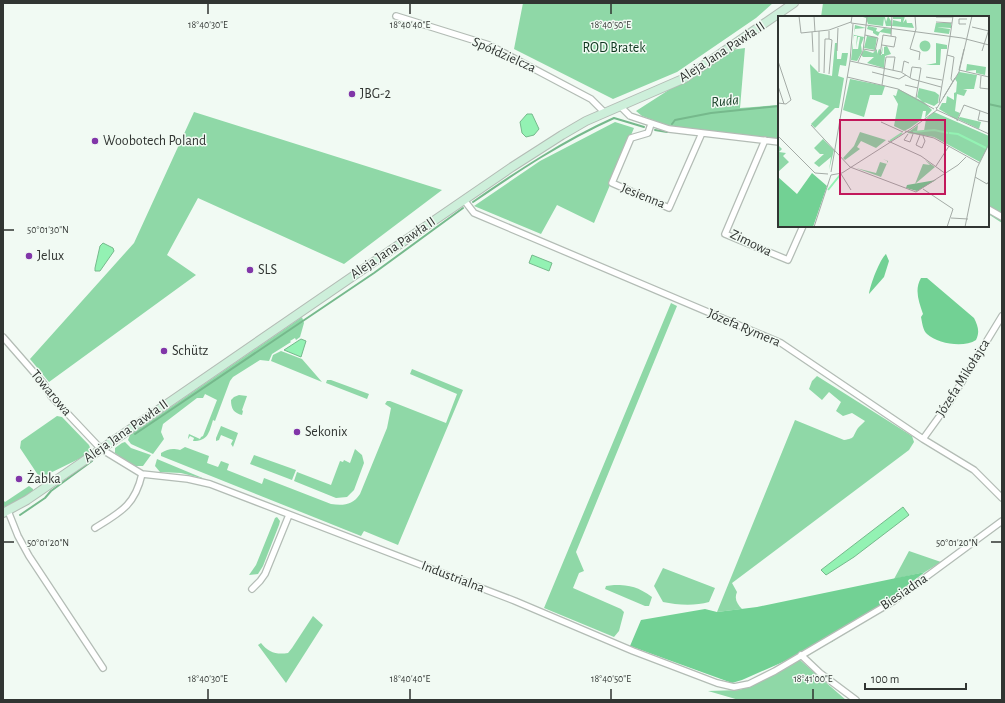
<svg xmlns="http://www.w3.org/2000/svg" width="1005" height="703" font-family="'Alegreya Sans',sans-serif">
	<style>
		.green { fill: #8fd8a7 }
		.forest { fill: #72d194 }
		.water { fill: #93f2b3; stroke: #76b98c }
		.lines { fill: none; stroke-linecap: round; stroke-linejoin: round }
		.stream { stroke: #76b98c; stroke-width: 2 }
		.street-casing { stroke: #b3bcb5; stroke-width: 8 }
		.secondary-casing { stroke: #b3bcb5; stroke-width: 10 }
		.street { stroke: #fff; stroke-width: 5.5 }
		.secondary { stroke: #cdefda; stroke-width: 8 }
		.ticks { fill: none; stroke: #313532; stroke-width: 1.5 }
		.poi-dot { fill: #8136a8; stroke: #f1faf3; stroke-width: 1.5 }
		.labels { text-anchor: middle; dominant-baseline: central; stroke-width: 3; stroke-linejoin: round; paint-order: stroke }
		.park-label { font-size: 14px; fill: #0f371f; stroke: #f1faf3 }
		.street-label { font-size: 14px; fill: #313532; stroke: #f1faf3 }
		.poi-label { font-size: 14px; fill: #313532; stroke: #f1faf3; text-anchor: start }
		.water-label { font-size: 15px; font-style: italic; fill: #194129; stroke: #f1faf3 }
		.inset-river { fill: none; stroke: #93f2b3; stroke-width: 2 }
		.inset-road { fill: none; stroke: #a4aba6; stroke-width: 1 }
		.view { fill: #c2185b; fill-opacity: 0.15; stroke: #c2185b; stroke-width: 2 }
		.inset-edge { fill: none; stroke: #313532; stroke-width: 2 }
		.ticks-label { font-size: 10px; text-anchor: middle; fill: #313532; stroke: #f1faf3; stroke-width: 3; stroke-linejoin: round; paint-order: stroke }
	</style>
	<rect width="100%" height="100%" fill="#f1faf3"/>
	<path class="green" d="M 523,3 L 773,3 L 756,18 L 677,72 L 613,99 L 514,49 Z
		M 823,3 L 1002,3 L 1002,223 L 988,214 L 988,17 L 821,17 Z
		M 745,48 L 740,108 L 779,105 L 779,139 L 669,126 L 642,116 L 636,111 L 731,50 Z
		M 194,112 L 442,190 L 344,264 L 198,198 L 167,255 L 196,275 L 49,382 L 30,359 L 134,243 Z
		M 615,122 L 634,128 L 594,223 L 557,205 L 541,234 L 474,206 L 540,161 Z
		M 671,303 L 677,306 L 576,552 L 584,571 L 579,573 L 573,588 L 621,609 L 624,612 L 619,631 L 614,637 L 544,608 Z
		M 302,317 L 304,323 L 300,337 L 296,340 L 295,338 L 290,341 L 291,342 L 272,354 L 269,361 L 260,360 L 233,377 L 230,381 L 215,421 L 213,420 C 209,433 208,441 193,441 L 194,438 L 190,436 L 188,439 L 188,438 L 189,434 L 200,439 L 201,437 L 203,436 L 217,400 L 205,394 L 203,398 L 197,398 L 163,424 L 161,432 L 164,439 L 153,454 L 131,444 L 128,440 L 130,435 Z
		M 281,351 L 302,359 L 322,382 L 271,361 L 273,355 Z
		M 412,369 L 463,390 L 398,545 L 364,531 L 361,536 L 161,456 L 161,453 C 168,449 172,448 180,450 L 185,447 L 209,456 L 207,463 L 218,467 L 221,461 L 229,464 L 227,470 L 262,484 L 264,478 L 331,504 C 343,506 353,505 360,494 L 387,428 L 391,408 L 385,404 L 387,401 L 390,401 L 446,423 L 457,394 L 410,374 Z
		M 817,376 L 912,436 L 914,442 L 909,450 L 732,583 L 737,592 C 734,599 737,604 742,609 L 717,612 L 795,420 L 844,440 C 856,438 852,437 858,428 C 860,426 863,423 865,421 L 852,413 L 843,416 L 836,411 L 841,402 L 829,392 L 822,400 L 809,389 L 812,381 Z
		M 327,380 L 331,380 L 369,394 L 367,399 L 326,383 Z
		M 239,395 L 247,396 L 242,410 L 243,411 L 242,415 C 234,413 231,409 231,400 L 234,397 Z
		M 57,416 L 62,417 L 89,445 L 91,450 L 89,454 L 40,478 L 20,448 L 21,441 Z
		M 221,426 L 238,433 L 233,447 L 231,444 L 233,440 L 221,435 L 219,440 L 216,441 L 216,438 Z
		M 125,442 L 131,448 L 151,455 L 143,466 L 134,466 L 121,460 L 122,458 L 115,453 L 115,448 L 122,443 Z
		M 355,449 L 362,455 L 364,463 L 354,490 L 347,497 L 336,498 L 294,481 L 297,472 L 331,485 L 340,461 L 343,462 L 344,460 L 350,463 Z
		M 254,455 L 296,470 L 292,480 L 250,464 Z
		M 157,459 L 205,479 L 181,473 L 160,472 L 155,466 Z
		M 29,486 L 33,489 L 33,492 L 7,510 L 3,505 L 3,500 L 5,502 Z
		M 277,517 L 280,521 L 279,525 L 263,566 L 258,574 L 249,575 L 256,565 L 275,518 Z
		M 909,551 L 941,562 L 925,572 L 894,579 Z
		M 663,568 L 715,588 L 709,602 C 695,606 677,605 663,602 L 654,586 Z
		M 614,585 C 631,585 638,587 652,597 L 649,606 L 645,606 L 605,589 L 606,586 Z
		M 313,616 L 323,625 L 286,683 L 258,645 L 261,643 C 268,652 276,655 288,653 L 292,648 Z
		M 800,660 L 846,700 L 739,700 L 708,691 L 740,690 Z"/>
	<path class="forest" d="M 886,254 L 889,261 L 884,277 L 869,294 C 870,285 880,259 886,254 Z
		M 921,278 L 927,278 L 974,318 C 978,326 980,332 976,340 C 964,348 938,344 927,334 C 923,331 922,322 921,317 L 923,314 C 919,302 914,290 921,278 Z
		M 925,572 L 832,642 L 826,643 L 742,680 L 732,683 L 630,646 L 641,620 L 705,609 L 717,612 L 757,607 Z"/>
	<path class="water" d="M 527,114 L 532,114 L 539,129 L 534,135 L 526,137 L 522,133 L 520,122 Z
		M 103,243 L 113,248 L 114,251 L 100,271 L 95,271 L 95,268 L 100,246 Z
		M 532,255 L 552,263 L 549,271 L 529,263 Z
		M 301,339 L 306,341 L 301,357 L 284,350 Z
		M 903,507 L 909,515 L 854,557 L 826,575 L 821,570 Z"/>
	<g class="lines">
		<path class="stream" d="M 988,104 L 1002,107
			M 672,124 L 675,120 L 711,113 L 779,106
			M 655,130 L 667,132
			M 473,202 C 518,171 563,141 614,118 L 644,127
			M 135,434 L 374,273 L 463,208
			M 20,515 L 45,498 L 51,491 L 92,461"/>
		<g class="street-casing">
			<path id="street" d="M 396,16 L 489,45 L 591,99 L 604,112
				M 620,106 L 630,116 L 669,129 L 779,142
				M 651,124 L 648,133 L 631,138 L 612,183 L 669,208 L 702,133
				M 765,140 L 725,234 L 788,260 L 803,226
				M 464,200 L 474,213 L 781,343 L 923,439 L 974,470 L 1002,498
				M 988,209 L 1002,217
				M 3,337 L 44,384 L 51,396 L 101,449 L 142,474 L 188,479 L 210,484 L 515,601 L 633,651 L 717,683 L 734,687 L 749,684 L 775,671 L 892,602 L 1002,521
				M 923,439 L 949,403 L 1002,316
				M 8,511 L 18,536 L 29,556 L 103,668
				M 95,528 C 121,512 135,505 142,474
				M 252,589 L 260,581 L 265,574 L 289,515
				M 801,655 L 820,673 L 856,700"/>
		</g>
		<g class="secondary-casing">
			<path id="secondary" d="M 3,513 L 27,500 L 512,167 L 562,135 L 586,121 L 685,78 L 794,3"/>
		</g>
		<use href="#street" class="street"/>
		<use href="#secondary" class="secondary"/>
	</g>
	<path class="ticks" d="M 208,4 L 208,14M 410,4 L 410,14M 611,4 L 611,14M 4,230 L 14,230M 4,542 L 14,542M 991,542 L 1001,542M 208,689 L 208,699M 410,689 L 410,699M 611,689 L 611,699M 813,689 L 813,699"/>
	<g class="poi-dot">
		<circle cx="352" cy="94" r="4"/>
		<circle cx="95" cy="141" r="4"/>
		<circle cx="29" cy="256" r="4"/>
		<circle cx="250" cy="270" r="4"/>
		<circle cx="164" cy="351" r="4"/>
		<circle cx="297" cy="432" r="4"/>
		<circle cx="19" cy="479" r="4"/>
	</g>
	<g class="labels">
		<g class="park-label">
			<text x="614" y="48">ROD Bratek</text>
		</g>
		<g class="street-label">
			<text transform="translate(722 52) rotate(-33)">Aleja Jana Pawła II</text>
			<text transform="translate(504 55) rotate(24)">Spółdzielcza</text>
			<text transform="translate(643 196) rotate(22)">Jesienna</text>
			<text transform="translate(751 243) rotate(26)">Zimowa</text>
			<text transform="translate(393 248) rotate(-34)">Aleja Jana Pawła II</text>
			<text transform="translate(744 328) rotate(23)">Józefa Rymera</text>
			<text transform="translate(963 378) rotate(-58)">Józefa Mikołajca</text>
			<text transform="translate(51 393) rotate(50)">Towarowa</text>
			<text transform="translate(126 431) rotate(-35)">Aleja Jana Pawła II</text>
			<text transform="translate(453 577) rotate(21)">Industrialna</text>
			<text transform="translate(904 592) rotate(-34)">Biesiadna</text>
		</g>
		<g class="poi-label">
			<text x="360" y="94">JBG-2</text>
			<text x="103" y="141">Woobotech Poland</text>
			<text x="37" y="256">Jelux</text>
			<text x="258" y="270">SLS</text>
			<text x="172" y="351">Schütz</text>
			<text x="305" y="432">Sekonix</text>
			<text x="27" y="479">Żabka</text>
		</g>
		<g class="water-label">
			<text transform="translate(725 101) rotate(-6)">Ruda</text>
		</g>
	</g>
	<g transform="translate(778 16)">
		<rect width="211" height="211" fill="#f1faf3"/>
		<path d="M 91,0 L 107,1 L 108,6 L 110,0 L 113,5 L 114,0 L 113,10 L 108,10 L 106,2 L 105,10 L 90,8 L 88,2 L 85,2 ZM 115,0 L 127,0 L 125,7 L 128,3 L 129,7 L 134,7 L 136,12 L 114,10 L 115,4 L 123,6 L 123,3 L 115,3 ZM 158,7 L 173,7 L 173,12 L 157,11 L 172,13 L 171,18 L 156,16 ZM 77,9 L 88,12 L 76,13 L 76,19 L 86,21 L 83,29 L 84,36 L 79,45 L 73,44 L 75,26 L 75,33 L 80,33 L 82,21 L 80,21 L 78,32 L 79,20 L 76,20 L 75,25 ZM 90,10 L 99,12 L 98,15 L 101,16 L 106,12 L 113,13 L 113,18 L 102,16 L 100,20 L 95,17 L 95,15 L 89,13 ZM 89,20 L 99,21 L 97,34 L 86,32 ZM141.5 30a5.5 5.5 0 1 1 11 0a5.5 5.5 0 1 1-11 0ZM 57,27 L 59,27 L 59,43 L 63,43 L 64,37 L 70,37 L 68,50 L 62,49 L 60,60 L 66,62 L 61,92 L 57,92 L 37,112 L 33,108 L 51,90 L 34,83 L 32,48 L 41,57 L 54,60 ZM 158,27 L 169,29 L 169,33 L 163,33 L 162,49 L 148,49 L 158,47 ZM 105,30 L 104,38 L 106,38 L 106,31 L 109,30 L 113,38 L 107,40 L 106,52 L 89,47 L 96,41 L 85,41 L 83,39 L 86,34 L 95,37 L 99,33 L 99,38 L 101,33 L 103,34 L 103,39 L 104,39 L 103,37 ZM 189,48 L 208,51 L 207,59 L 198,57 L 198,54 L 188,55 ZM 181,56 L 199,59 L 196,73 L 185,73 L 189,74 L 186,80 L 179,78 L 177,95 L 182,97 L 179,104 L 161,93 L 164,87 L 168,87 L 169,80 L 176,84 L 176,77 L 181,75 L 178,77 L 179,66 L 177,63 ZM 72,63 L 107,70 L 104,79 L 92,79 L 86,101 L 65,94 ZM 141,72 L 157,76 L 161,79 L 160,87 L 156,90 L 146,86 L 154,94 L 147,102 L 148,95 L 145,95 L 143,104 L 132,112 L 126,115 L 116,110 L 120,88 L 115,79 L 118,80 L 120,73 L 144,85 L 139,81 ZM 156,96 L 211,120 L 211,128 L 202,146 L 156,121 L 129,117 L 140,109 L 139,116 L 146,115 L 148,103 ZM 182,101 L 203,106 L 201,113 L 180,103 ZM 82,116 L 108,124 L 98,132 L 83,125 L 79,131 L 82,133 L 67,144 L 65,142 L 76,130 ZM 45,123 L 56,134 L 51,154 L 53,141 L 41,151 L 36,147 L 46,138 L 42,138 L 36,132 ZM 1,130 L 4,133 L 1,136 L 8,137 L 5,140 L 11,146 L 0,156 ZM 105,143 L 110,145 L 103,161 L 78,152 L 98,157 L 102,146 L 109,148 L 109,145 ZM 147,144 L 157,151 L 137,168 L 145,148 L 152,149 Z" fill="#8fd8a7"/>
		<path d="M 34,157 L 49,170 L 35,211 L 0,211 L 0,161 L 19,178 ZM 158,164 L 139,175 L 128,172 L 129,169 Z" fill="#72d194"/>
		<path class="inset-river" d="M 135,116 L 156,114 L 170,117M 171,117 L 180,118 L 208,132M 112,125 L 124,117M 50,174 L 62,159"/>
		<path class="inset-road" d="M 21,0 L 23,17 L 51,14 L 73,6M 36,0 L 37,16M 74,0 L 73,7 L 184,22 L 211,29M 137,0 L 138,13 L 132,33 L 142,36 L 141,44M 158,1 L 175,1M 158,6 L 174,7M 188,8 L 181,8 L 181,3 L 189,3M 194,11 L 211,15M 41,15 L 41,56M 34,16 L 35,36M 113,20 L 114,0M 172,21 L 175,0M 85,33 L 97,35 L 100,22 L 87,19M 59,35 L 60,12M 204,35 L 211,13M 102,39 L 105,19 L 118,21 L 116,31 L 104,29M 169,39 L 176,41 L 173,63 L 175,66M 0,45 L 13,84 L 8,88 L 0,87M 72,45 L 123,56 L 134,63 L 163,71M 80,46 L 85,35 L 89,1M 181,54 L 186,33M 181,54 L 211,61M 94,56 L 121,63 L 128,59M 124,56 L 126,45 L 131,47M 46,57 L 47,23 L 51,23 L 51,15M 51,58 L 54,24 L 51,23M 203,60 L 202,72 L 211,73M 69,61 L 120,73 L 156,93M 148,61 L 164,64M 132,62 L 134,51 L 143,52 L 138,82M 104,69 L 108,41 L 117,41 L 115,54M 127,69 L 140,72M 0,70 L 6,88M 165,82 L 177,62M 161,87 L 172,21M 159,92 L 181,56 L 194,0M 159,94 L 211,118M 202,95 L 200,104 L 211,106M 179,105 L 186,89 L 211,98M 103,106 L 125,116M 33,109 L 72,151 L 138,176 L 180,149 L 188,141M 127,115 L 156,122 L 201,147M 130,118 L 126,124 L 132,126 L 135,118M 142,119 L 138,129 L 144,132 L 147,125 L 145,120M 0,120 L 37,157 L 50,158M 110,125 L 143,140 L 168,158M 158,150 L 171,130M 53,156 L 72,45 L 75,8M 63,158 L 73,174M 53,159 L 64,157 L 133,113 L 159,94 L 158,91M 197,161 L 209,168 L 211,165M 145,173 L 175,193 L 169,211M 173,202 L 190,203M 36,211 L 53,159M 187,211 L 199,152 L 211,128"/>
		<path class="view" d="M 62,104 L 167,104 L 167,178 L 62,178 Z"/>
		<rect width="211" height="211" class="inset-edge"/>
	</g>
	<g class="ticks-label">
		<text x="208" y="28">18°40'30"E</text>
		<text x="410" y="28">18°40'40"E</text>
		<text x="611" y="28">18°40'50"E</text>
		<text x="48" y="233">50°01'30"N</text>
		<text x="48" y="546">50°01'20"N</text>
		<text x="957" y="546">50°01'20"N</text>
		<text x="208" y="682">18°40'30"E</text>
		<text x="410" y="682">18°40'40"E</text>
		<text x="611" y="682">18°40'50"E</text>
		<text x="813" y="682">18°41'00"E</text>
	</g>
	<rect width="1005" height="703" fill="none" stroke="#313532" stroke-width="8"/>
	<path d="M865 683v6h101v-6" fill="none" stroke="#313532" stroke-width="2"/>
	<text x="871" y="683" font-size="12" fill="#313532" stroke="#f1faf3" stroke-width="3" paint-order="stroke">100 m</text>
</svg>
